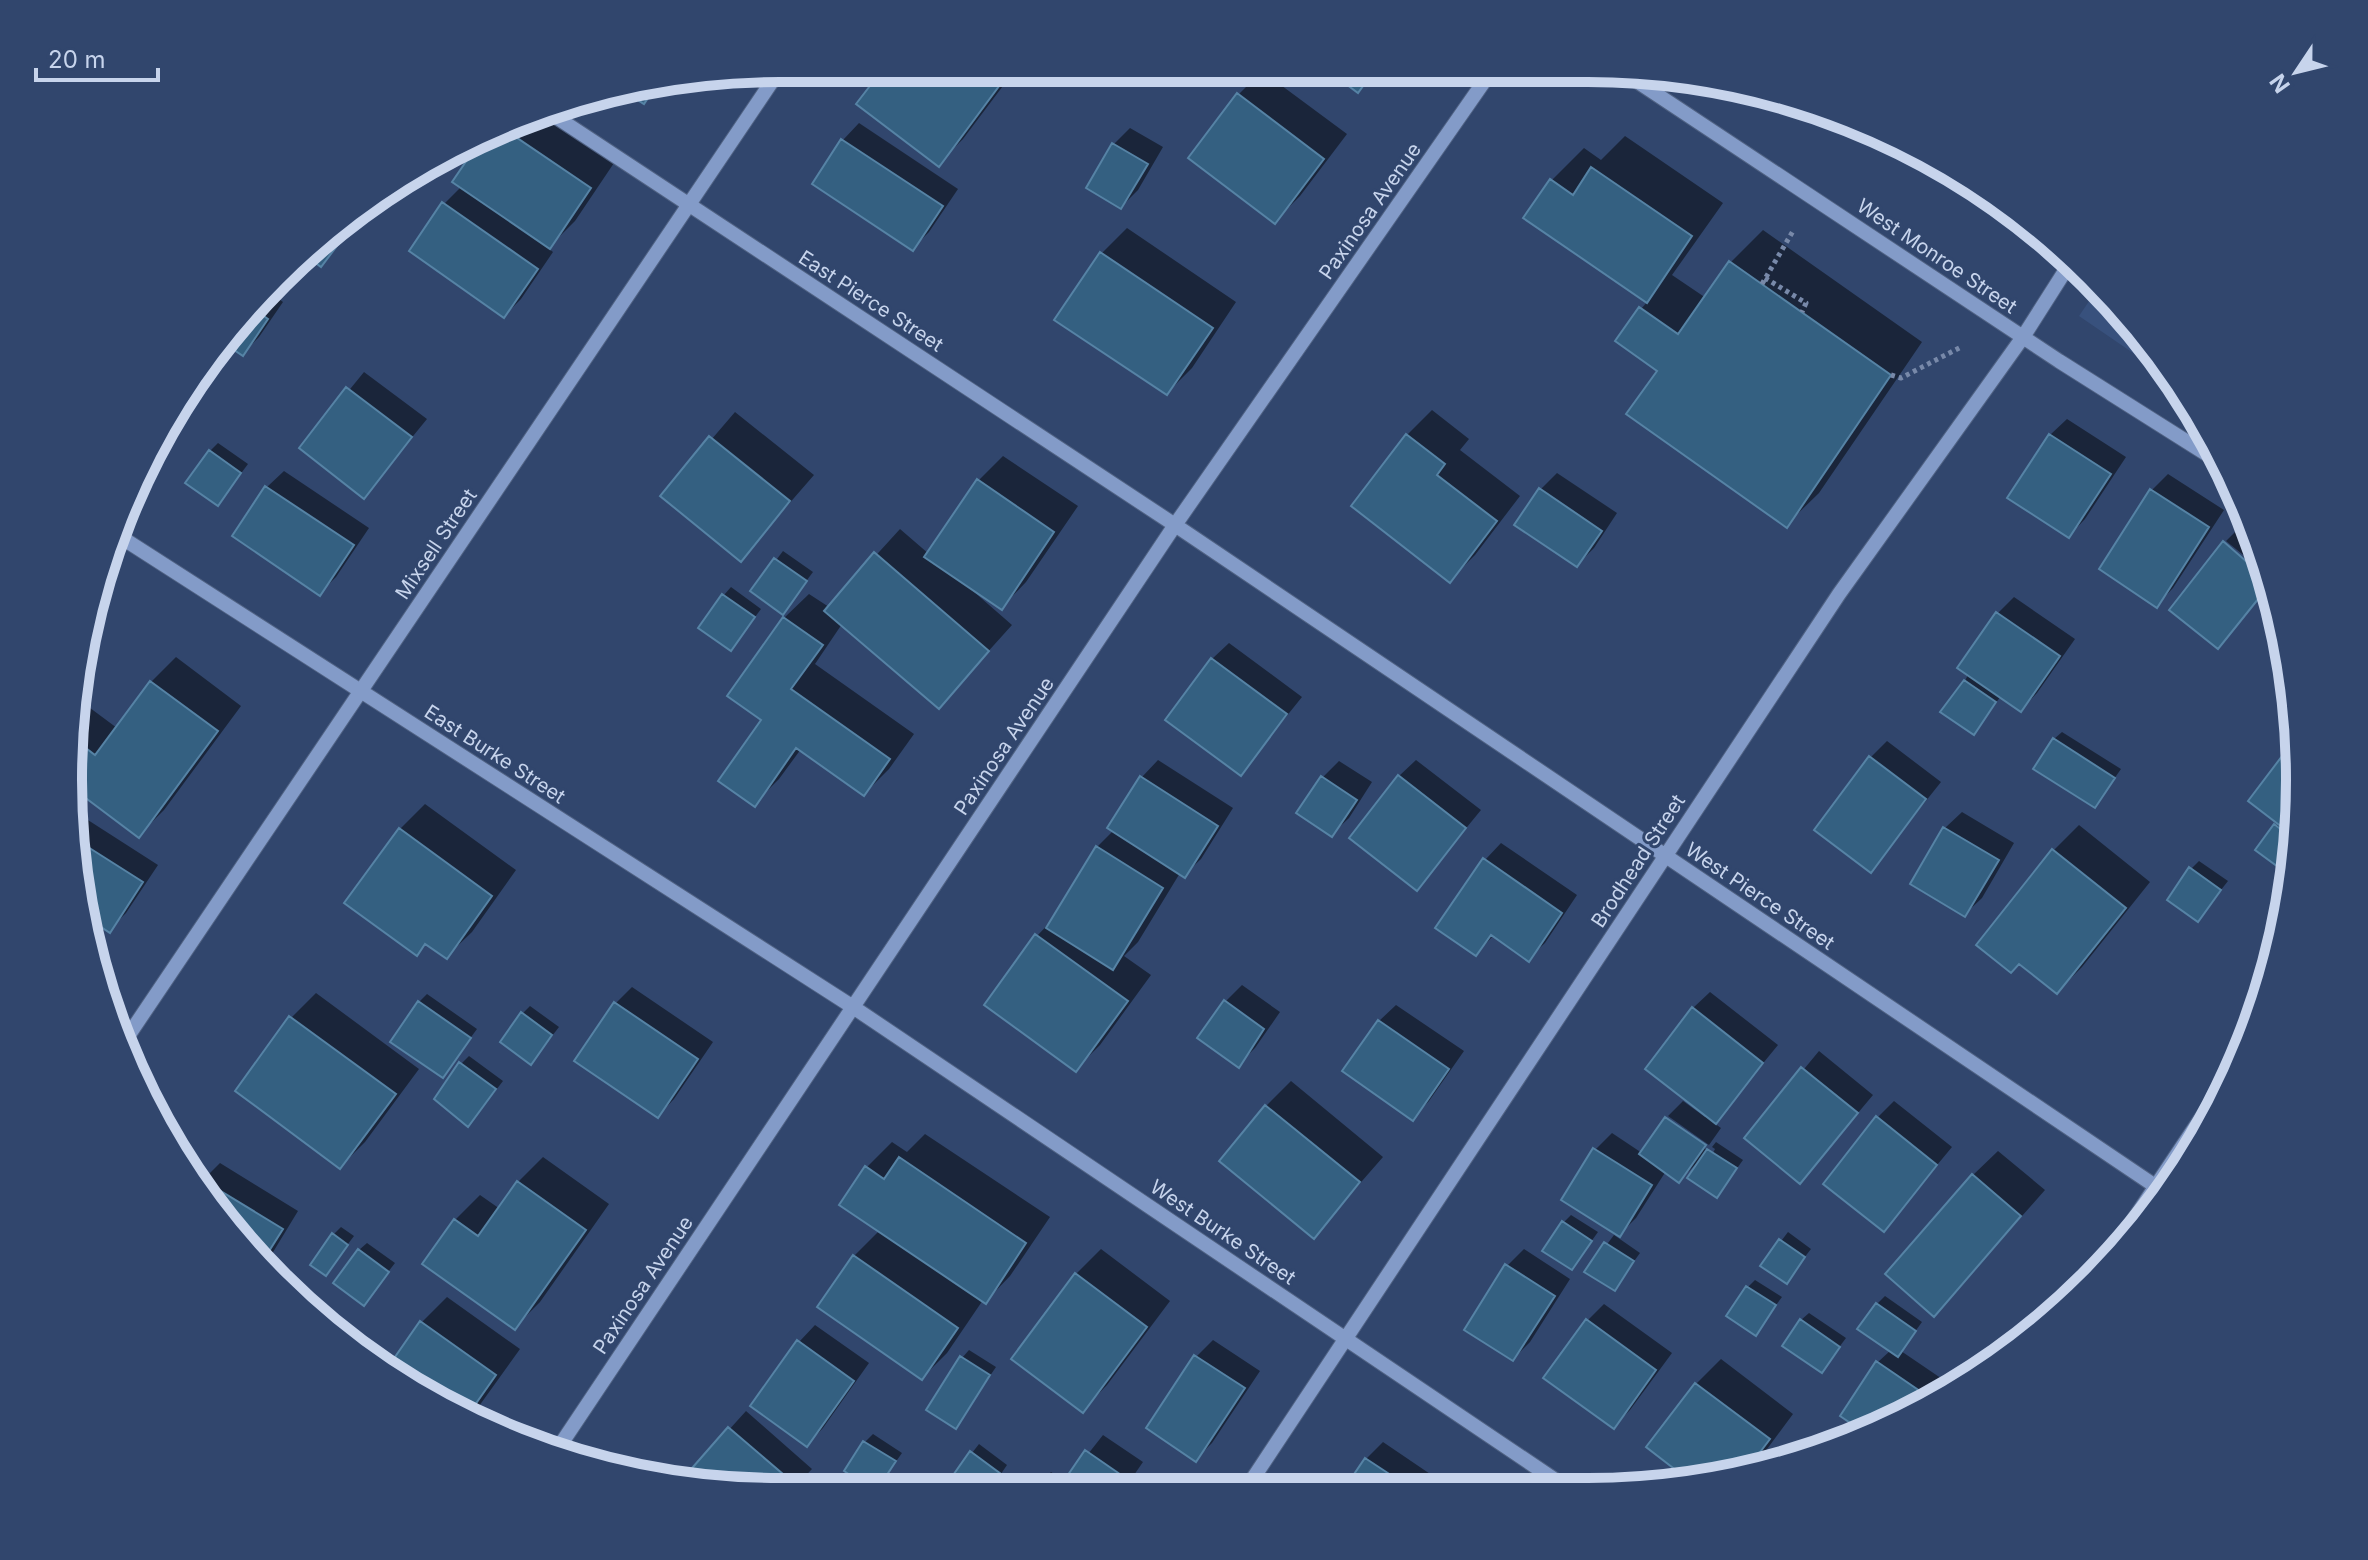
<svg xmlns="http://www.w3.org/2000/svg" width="2368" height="1560" font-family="Inter,sans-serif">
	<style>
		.built { fill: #38517d }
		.shadow { fill: #0007 }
		.building { fill: #346081; stroke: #5683a5; stroke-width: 2 }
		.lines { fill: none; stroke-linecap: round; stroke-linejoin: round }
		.minor-casing { stroke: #506283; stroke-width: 16 }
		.path { stroke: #7889a9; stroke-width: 5; stroke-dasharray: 4 4; stroke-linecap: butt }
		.minor { stroke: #839bc8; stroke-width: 14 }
		.labels { text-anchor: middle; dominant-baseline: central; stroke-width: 6; stroke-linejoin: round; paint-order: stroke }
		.street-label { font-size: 20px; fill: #c7d4ec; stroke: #31466d }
		.rim { fill: none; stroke: #c7d4ec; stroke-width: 10 }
	</style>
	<rect width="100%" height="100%" fill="#31466d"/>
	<path class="built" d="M 2098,288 L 2153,347 L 2174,381 L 2079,316 Z"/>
	<path class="shadow" d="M 885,69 L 1015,70 L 963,139 L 938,164 L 859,104 Z
		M 1262,71 L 1347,134 L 1300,196 L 1275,221 L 1239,94 Z
		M 540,112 L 614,163 L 575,221 L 548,248 L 553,252 L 521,299 L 504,316 L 444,204 L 462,186 L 455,181 L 484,139 Z
		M 859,123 L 958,189 L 929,232 L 913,248 L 814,183 L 843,140 Z
		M 1130,128 L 1163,147 L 1138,190 L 1121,207 L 1114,144 Z
		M 1625,136 L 1723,203 L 1672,275 L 1706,298 L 1731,262 L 1763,230 L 1922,342 L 1819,493 L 1786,525 L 1660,370 L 1641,309 L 1648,301 L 1526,217 L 1551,181 L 1584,148 L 1601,160 Z
		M 348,222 L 353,226 L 328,257 L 311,257 Z
		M 1127,228 L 1236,302 L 1192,368 L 1167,393 L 1057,319 L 1102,253 Z
		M 272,294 L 283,302 L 259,337 L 242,354 L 222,340 Z
		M 207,362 L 212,365 L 162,439 Z
		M 364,372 L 427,419 L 364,496 L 302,448 Z
		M 1432,410 L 1469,439 L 1460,450 L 1520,496 L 1475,555 L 1450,580 L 1407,435 Z
		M 735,412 L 814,475 L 741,559 L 663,496 Z
		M 2067,419 L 2126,457 L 2085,519 L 2069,536 L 2050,435 Z
		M 218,443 L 248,464 L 218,504 L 210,451 Z
		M 1003,456 L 1078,506 L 1026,582 L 1002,607 L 975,589 L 973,591 L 1012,625 L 939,706 L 842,624 L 815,664 L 914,734 L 889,769 L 864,794 L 801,749 L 779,779 L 754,804 L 764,719 L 784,618 L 809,594 L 829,607 L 900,529 L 929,554 L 978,481 Z
		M 284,471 L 369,528 L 336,577 L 320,593 L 267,487 Z
		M 1557,473 L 1617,513 L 1594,548 L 1577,565 L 1540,490 Z
		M 2168,474 L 2224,510 L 2173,588 L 2157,605 L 2152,490 Z
		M 2241,526 L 2253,536 L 2268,575 L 2226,541 Z
		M 2223,544 L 2271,584 L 2218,647 Z
		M 783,551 L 813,572 L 783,612 L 753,591 Z
		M 731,587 L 761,609 L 731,649 L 724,595 Z
		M 2014,597 L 2075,639 L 2037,693 L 2021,710 L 2001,696 L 1974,732 L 1965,681 L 1997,614 Z
		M 1229,643 L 1302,697 L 1241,773 L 1212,659 Z
		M 176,657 L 241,706 L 164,810 L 139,835 L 75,787 L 70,734 L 78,699 L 117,728 L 151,682 Z
		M 2062,732 L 2121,769 L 2095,806 L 2054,739 Z
		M 2298,738 L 2294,873 L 2293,876 L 2258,849 L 2279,822 L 2251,801 Z
		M 1887,741 L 1941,782 L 1870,871 L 1871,757 Z
		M 1158,760 L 1233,808 L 1201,859 L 1184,875 L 1180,873 L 1138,942 L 1124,956 L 1151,975 L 1100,1045 L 1076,1069 L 1037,936 L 1054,918 L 1097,847 L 1114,830 L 1110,828 L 1142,777 Z
		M 1416,760 L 1481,810 L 1417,888 L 1399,776 Z
		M 1339,761 L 1372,782 L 1349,818 L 1332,834 L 1323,777 Z
		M 425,804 L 516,870 L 472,932 L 447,956 L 427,943 L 417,953 L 400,829 Z
		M 1962,812 L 2014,843 L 1982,898 L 1965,914 L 1945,828 Z
		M 77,813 L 158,865 L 126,913 L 109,930 L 87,916 Z
		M 2079,825 L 2150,882 L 2082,967 L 2057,992 L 2019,962 L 1979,945 L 2054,850 Z
		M 1501,843 L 1577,895 L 1545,943 L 1528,959 L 1494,935 L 1476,954 L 1485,860 Z
		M 2199,861 L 2228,881 L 2198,919 L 2191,869 Z
		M 89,929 L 105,941 L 92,960 Z
		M 1242,985 L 1280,1012 L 1255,1048 L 1238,1065 L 1225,1002 Z
		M 632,987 L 713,1042 L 674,1099 L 658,1116 L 616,1003 Z
		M 1710,992 L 1778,1045 L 1714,1123 L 1721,1128 L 1709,1145 L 1668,1116 L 1683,1101 L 1705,1117 L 1707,1114 L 1693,1008 Z
		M 316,993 L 419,1069 L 365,1142 L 340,1167 L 291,1018 Z
		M 427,994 L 477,1029 L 443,1075 L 419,1002 Z
		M 1396,1005 L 1464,1051 L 1429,1101 L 1413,1118 L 1379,1021 Z
		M 530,1006 L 559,1027 L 531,1063 L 523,1013 Z
		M 1819,1051 L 1873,1095 L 1800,1182 L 1747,1138 Z
		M 469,1056 L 503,1081 L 476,1116 L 461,1064 Z
		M 1291,1081 L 1383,1157 L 1314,1236 L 1266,1106 Z
		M 1894,1101 L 1952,1147 L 1884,1229 L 1877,1118 Z
		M 1666,1118 L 1708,1151 L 1713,1153 L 1715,1149 L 1712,1147 L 1716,1142 L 1743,1160 L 1717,1196 L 1699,1161 L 1679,1181 L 1666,1171 L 1636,1218 L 1620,1234 L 1595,1150 L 1612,1133 L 1642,1153 Z
		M 925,1134 L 1050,1217 L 1010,1276 L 986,1301 L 983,1300 L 947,1353 L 922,1378 L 819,1307 L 854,1256 L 880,1230 L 842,1204 L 867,1167 L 892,1142 L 907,1152 Z
		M 1998,1151 L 2045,1190 L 1934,1315 L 1973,1175 Z
		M 543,1157 L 609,1204 L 540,1302 L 515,1327 L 425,1263 L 455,1220 L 480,1195 L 500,1209 L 518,1182 Z
		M 220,1163 L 298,1211 L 267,1262 L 201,1182 Z
		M 1571,1215 L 1598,1232 L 1572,1268 L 1564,1222 Z
		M 341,1227 L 354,1236 L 326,1273 L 333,1235 Z
		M 1788,1232 L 1811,1249 L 1786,1281 L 1763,1265 Z
		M 1614,1235 L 1640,1253 L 1614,1289 L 1587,1271 Z
		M 367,1243 L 395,1263 L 364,1303 L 359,1250 Z
		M 1101,1249 L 1170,1301 L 1107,1385 L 1083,1410 L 1013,1359 L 1076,1274 Z
		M 1524,1249 L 1570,1279 L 1530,1342 L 1513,1359 L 1507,1266 Z
		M 1755,1280 L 1782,1297 L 1755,1333 L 1747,1288 Z
		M 1885,1296 L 1922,1322 L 1901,1351 L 1954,1387 L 1902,1419 L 1867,1432 L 1878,1362 L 1891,1350 L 1877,1304 Z
		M 447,1297 L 520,1349 L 469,1420 L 390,1368 L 422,1322 Z
		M 1604,1304 L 1672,1353 L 1630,1410 L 1613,1427 L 1588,1320 Z
		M 1809,1313 L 1846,1338 L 1822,1370 L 1801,1320 Z
		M 815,1325 L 869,1363 L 823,1428 L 807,1445 L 799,1342 Z
		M 1213,1340 L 1260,1371 L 1212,1443 L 1196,1459 L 1196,1357 Z
		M 969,1350 L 996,1367 L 955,1427 L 962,1358 Z
		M 1721,1359 L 1793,1414 L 1750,1472 L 1693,1481 L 1649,1447 L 1696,1384 Z
		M 746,1411 L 812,1469 L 796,1486 L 702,1486 L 689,1474 Z
		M 873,1434 L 902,1453 L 878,1487 L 865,1442 Z
		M 1103,1435 L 1143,1462 L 1125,1488 L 1036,1488 L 1051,1472 L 1066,1482 Z
		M 1383,1442 L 1439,1480 L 1433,1490 L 1346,1489 L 1366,1459 Z
		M 979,1444 L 1007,1465 L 992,1487 L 961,1487 L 951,1480 Z
		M 1803,1445 L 1813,1452 L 1785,1463 Z
		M 841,1475 L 856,1487 L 831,1487 Z"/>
	<path class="building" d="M 883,69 L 1010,70 L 1011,70 L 939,167 L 856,104 Z
		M 1154,71 L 1184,71 L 1176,84 Z
		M 1330,72 L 1373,72 L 1358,93 Z
		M 654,89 L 644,104 L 627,93 Z
		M 1237,93 L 1324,159 L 1275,224 L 1188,158 Z
		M 504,129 L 591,188 L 550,249 L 452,182 L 480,141 Z
		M 841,139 L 943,206 L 913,251 L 812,184 Z
		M 1112,143 L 1148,164 L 1121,209 L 1086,188 Z
		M 1927,158 L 2002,208 L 1995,217 L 1923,164 Z
		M 1591,167 L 1692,236 L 1647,303 L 1523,218 L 1550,179 L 1573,195 Z
		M 442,202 L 538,269 L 504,318 L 409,251 Z
		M 340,229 L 346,234 L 321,267 L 309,258 Z
		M 1100,252 L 1213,328 L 1167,395 L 1054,320 Z
		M 1729,261 L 1891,375 L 1787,528 L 1626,414 L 1657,371 L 1615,341 L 1639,307 L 1678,334 Z
		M 255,310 L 268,319 L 243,356 L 221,341 Z
		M 346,387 L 412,437 L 364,499 L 299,448 Z
		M 1406,434 L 1445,464 L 1437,475 L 1497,521 L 1450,583 L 1351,506 Z
		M 2049,434 L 2111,474 L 2069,538 L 2007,498 Z
		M 709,436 L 790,501 L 741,562 L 660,496 Z
		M 209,450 L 241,473 L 218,506 L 185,483 Z
		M 977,479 L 1054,532 L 1002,610 L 924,557 Z
		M 265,486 L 354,545 L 320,596 L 232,536 Z
		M 1539,488 L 1602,531 L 1577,567 L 1514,525 Z
		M 2150,489 L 2209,527 L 2157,608 L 2099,569 Z
		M 2223,541 L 2271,583 L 2218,649 L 2169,610 Z
		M 874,552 L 989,651 L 939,709 L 824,611 Z
		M 774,558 L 807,581 L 783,615 L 750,591 Z
		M 722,594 L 755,617 L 731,651 L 698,628 Z
		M 1996,612 L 2060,656 L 2021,712 L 1957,668 Z
		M 783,617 L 823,645 L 791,689 L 890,759 L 864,796 L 796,748 L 755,807 L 718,781 L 761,720 L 727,696 Z
		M 1211,658 L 1287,714 L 1241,776 L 1165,720 Z
		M 1964,680 L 1996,702 L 1974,735 L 1940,712 Z
		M 150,681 L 218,731 L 139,838 L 75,790 L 70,736 L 95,755 Z
		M 2298,735 L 2295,837 L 2248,801 Z
		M 2053,738 L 2115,778 L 2095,808 L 2033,769 Z
		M 1869,756 L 1926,799 L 1871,873 L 1814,830 Z
		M 1398,775 L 1466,828 L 1417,891 L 1349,838 Z
		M 1140,776 L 1218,826 L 1185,878 L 1107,828 Z
		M 1321,776 L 1357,800 L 1332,837 L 1296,813 Z
		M 2274,824 L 2295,840 L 2293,878 L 2255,850 Z
		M 1943,827 L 1999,860 L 1965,917 L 1910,884 Z
		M 399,828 L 492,896 L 447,959 L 425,944 L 417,956 L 344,903 Z
		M 80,842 L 143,882 L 110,933 L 88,918 Z
		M 1096,846 L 1163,888 L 1113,970 L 1046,928 Z
		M 2052,849 L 2126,908 L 2057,994 L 2019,964 L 2011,973 L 1976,945 Z
		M 1483,858 L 1562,913 L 1529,962 L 1491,935 L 1476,956 L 1435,928 Z
		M 2189,867 L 2221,890 L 2198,922 L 2167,900 Z
		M 1035,934 L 1128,1001 L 1076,1072 L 984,1005 Z
		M 1224,1000 L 1264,1029 L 1239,1068 L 1197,1038 Z
		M 418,1001 L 471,1038 L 443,1078 L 390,1042 Z
		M 614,1002 L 698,1059 L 658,1118 L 574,1061 Z
		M 1692,1007 L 1763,1063 L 1716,1124 L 1645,1069 Z
		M 521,1012 L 552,1035 L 531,1065 L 500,1042 Z
		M 289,1016 L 396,1094 L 340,1169 L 235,1091 Z
		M 1378,1020 L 1449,1069 L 1413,1121 L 1342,1071 Z
		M 459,1062 L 496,1089 L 468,1127 L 434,1099 Z
		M 1801,1067 L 1858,1113 L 1800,1184 L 1744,1138 Z
		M 1265,1105 L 1360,1182 L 1314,1239 L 1219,1161 Z
		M 1876,1116 L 1937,1165 L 1884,1232 L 1823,1184 Z
		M 1665,1117 L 1706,1145 L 1679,1183 L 1639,1154 Z
		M 1593,1148 L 1652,1185 L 1620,1237 L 1561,1200 Z
		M 1707,1149 L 1737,1168 L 1717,1198 L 1687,1178 Z
		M 899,1157 L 1026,1243 L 986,1304 L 839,1205 L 865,1166 L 884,1179 Z
		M 1972,1174 L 2021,1216 L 1934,1317 L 1885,1274 Z
		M 201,1179 L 283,1229 L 264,1259 L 200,1181 Z
		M 517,1181 L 586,1230 L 515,1330 L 422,1264 L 454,1219 L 478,1236 Z
		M 1562,1221 L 1592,1241 L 1572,1270 L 1542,1251 Z
		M 332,1233 L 348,1245 L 326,1276 L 310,1265 Z
		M 1779,1239 L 1805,1257 L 1787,1284 L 1760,1266 Z
		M 1604,1242 L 1634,1261 L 1615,1291 L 1584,1272 Z
		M 358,1249 L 389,1272 L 364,1306 L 333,1283 Z
		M 853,1255 L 958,1328 L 922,1380 L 817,1307 Z
		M 1505,1264 L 1555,1296 L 1513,1361 L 1464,1330 Z
		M 1075,1273 L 1147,1327 L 1083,1413 L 1011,1359 Z
		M 1746,1286 L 1776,1305 L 1756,1336 L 1726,1316 Z
		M 1876,1303 L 1916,1331 L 1898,1357 L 1857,1329 Z
		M 1586,1319 L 1656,1370 L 1614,1429 L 1543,1378 Z
		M 1800,1319 L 1840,1347 L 1822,1373 L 1782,1346 Z
		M 420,1321 L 496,1375 L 465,1419 L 388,1367 Z
		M 797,1340 L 854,1381 L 807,1447 L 750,1406 Z
		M 1194,1355 L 1245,1388 L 1196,1462 L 1146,1428 Z
		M 960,1356 L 990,1375 L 956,1429 L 926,1410 Z
		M 1876,1361 L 1933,1400 L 1902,1419 L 1865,1433 L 1840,1416 Z
		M 1695,1383 L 1770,1439 L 1745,1472 L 1690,1481 L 1646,1447 Z
		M 728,1427 L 797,1486 L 699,1486 L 686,1475 Z
		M 863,1441 L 896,1461 L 879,1487 L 869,1487 L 844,1471 Z
		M 1085,1450 L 1127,1479 L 1122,1488 L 1059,1488 Z
		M 970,1451 L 1001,1474 L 991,1487 L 957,1487 L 949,1481 Z
		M 1365,1458 L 1412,1489 L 1344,1489 Z"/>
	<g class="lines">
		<g class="minor-casing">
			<path id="minor" d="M 1626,74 L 2059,361 L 2227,467
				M 544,109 L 1175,525 L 2164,1192
				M 116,534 L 853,1007 L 1570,1490
				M 124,1042 L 781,68
				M 2096,1276 L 2236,1066
				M 559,1447 L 1175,525 L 1490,73
				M 1246,1489 L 1839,594 L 2023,337 L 2072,260"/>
		</g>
		<path class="path" d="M 1765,278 L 1806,303 L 1802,312
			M 1762,284 L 1793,231
			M 1891,375 L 1901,378 L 1961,347"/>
		<use href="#minor" class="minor"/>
	</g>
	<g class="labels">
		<g class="street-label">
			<text transform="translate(1370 211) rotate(-55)">Paxinosa Avenue</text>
			<text transform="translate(1937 256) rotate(34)">West Monroe Street</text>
			<text transform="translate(871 301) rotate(33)">East Pierce Street</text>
			<text transform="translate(436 544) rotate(-56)">Mixsell Street</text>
			<text transform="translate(1004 746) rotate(-56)">Paxinosa Avenue</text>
			<text transform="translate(495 754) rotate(33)">East Burke Street</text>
			<text transform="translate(1638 861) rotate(-57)">Brodhead Street</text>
			<text transform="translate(1760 896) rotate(34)">West Pierce Street</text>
			<text transform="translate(1223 1232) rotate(34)">West Burke Street</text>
			<text transform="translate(643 1285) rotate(-56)">Paxinosa Avenue</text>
		</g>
	</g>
	<path d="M0 0H2368V1560H0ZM780 82H1588A698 698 0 0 1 2286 780V780A698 698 0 0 1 1588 1478H780A698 698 0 0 1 82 780V780A698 698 0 0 1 780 82Z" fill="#31466d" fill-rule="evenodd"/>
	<path class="rim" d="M780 82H1588A698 698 0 0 1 2286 780V780A698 698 0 0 1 1588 1478H780A698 698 0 0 1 82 780V780A698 698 0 0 1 780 82Z"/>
	<g transform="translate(2296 72) rotate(235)" stroke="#31466d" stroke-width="6" paint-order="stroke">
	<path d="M0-6L14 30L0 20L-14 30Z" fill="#c7d4ec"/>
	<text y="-12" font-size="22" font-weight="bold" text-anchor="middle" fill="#c7d4ec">N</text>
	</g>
	<path d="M36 68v12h122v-12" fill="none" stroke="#c7d4ec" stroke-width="4"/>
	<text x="48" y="68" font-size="24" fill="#c7d4ec" stroke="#31466d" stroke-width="6" paint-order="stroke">20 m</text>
</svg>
